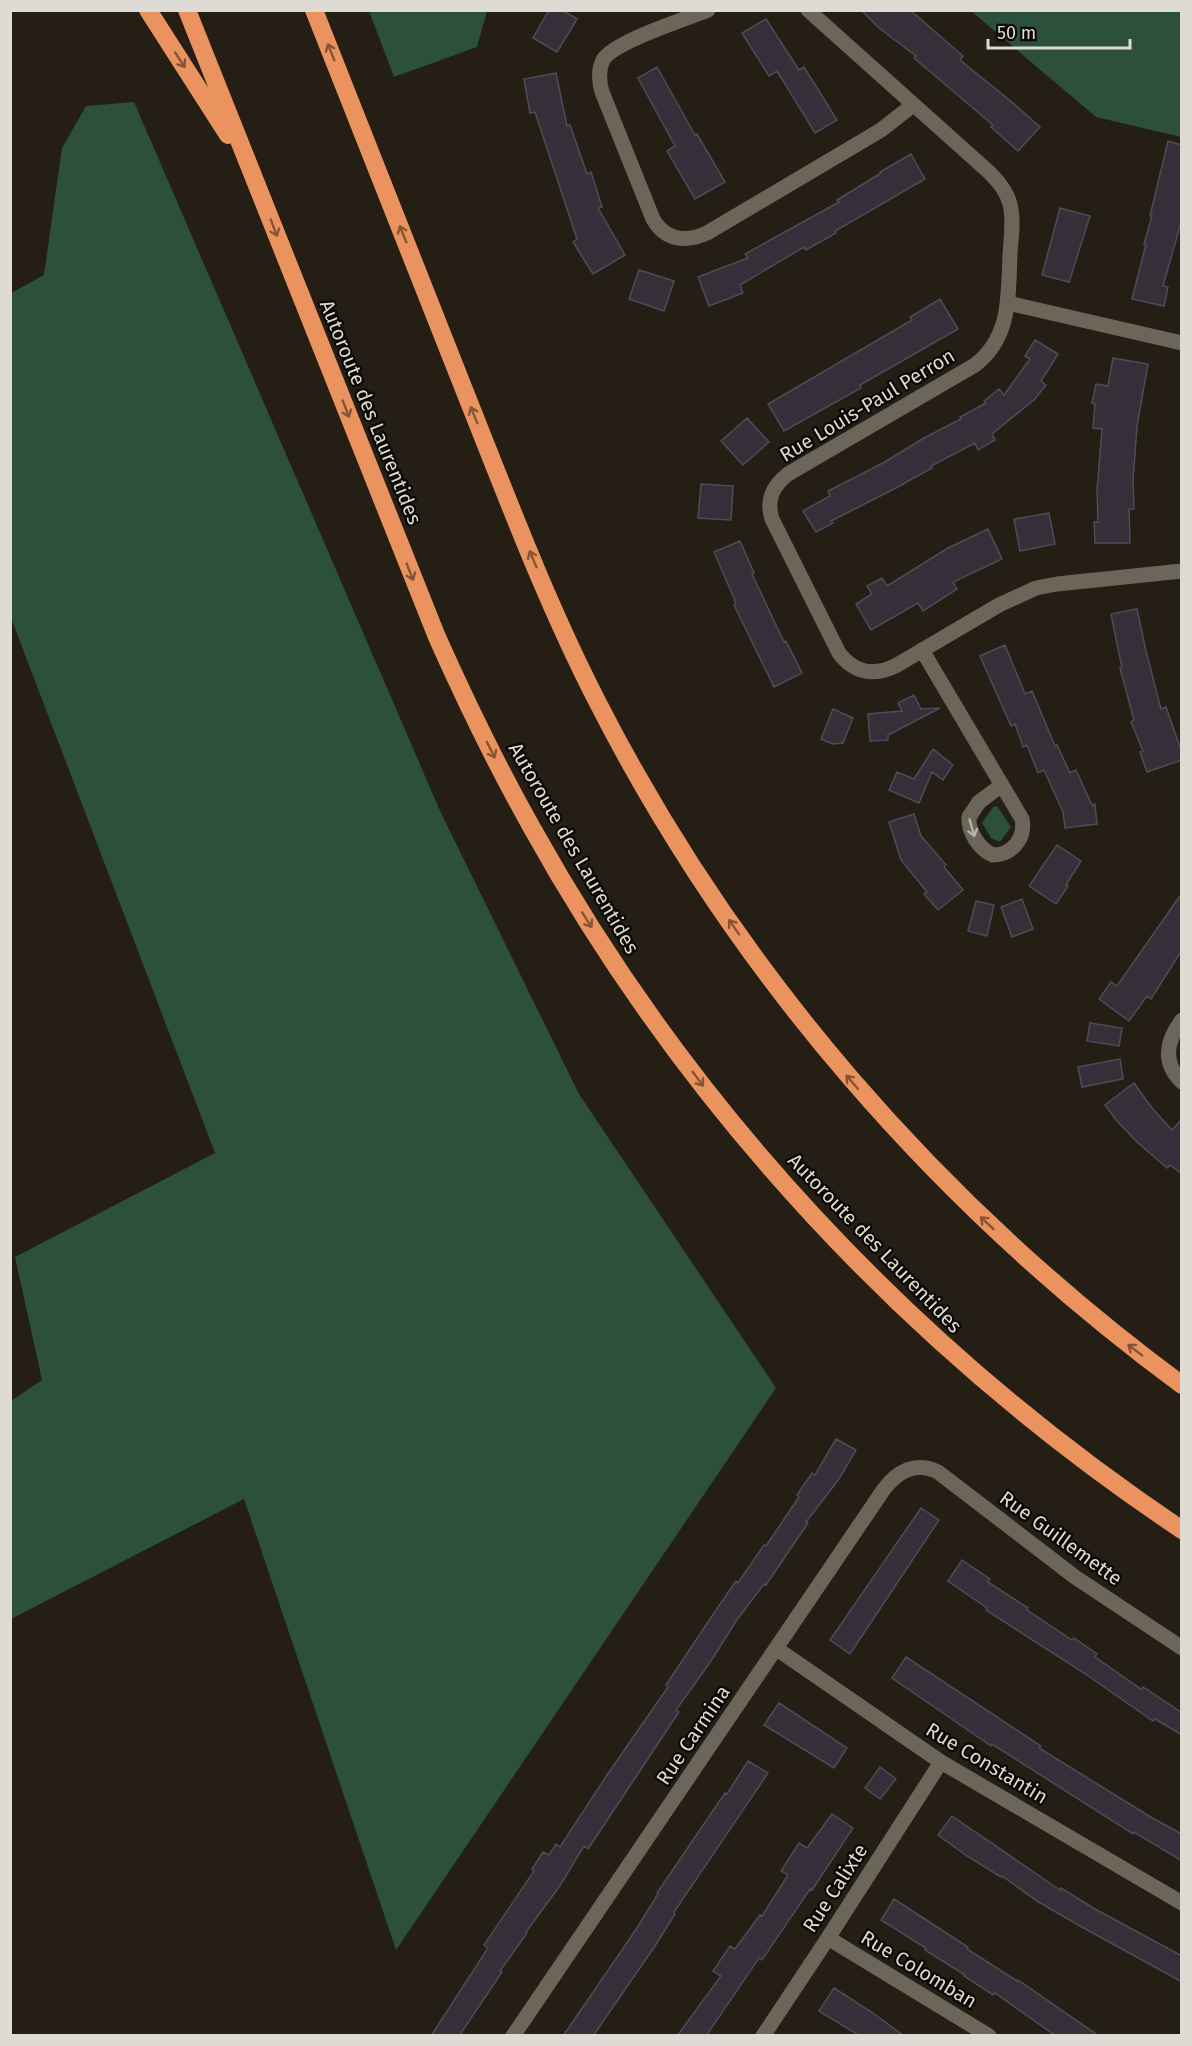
<svg xmlns="http://www.w3.org/2000/svg" width="1192" height="2046" font-family="'Fira Sans',sans-serif">
	<style>
		.green { fill: #2c503b }
		.building { fill: #352f3a; stroke: #514b56; stroke-width: 1.5 }
		.lines { fill: none; stroke-linecap: round; stroke-linejoin: round }
		.street { stroke: #6c665a; stroke-width: 15 }
		.highway { stroke: #eb935e; stroke-width: 18 }
		.oneway { stroke: #865536 }
		.oneway2 { stroke: #b6b1a9 }
		.labels { text-anchor: middle; dominant-baseline: central; stroke-width: 4.5; stroke-linejoin: round; paint-order: stroke }
		.street-label { font-size: 20px; fill: #dedad4; stroke: #0b0905 }
	</style>
	<rect width="100%" height="100%" fill="#241e14"/>
	<path class="green" d="M 369,11 L 369,10 L 487,11 L 477,47 L 394,77 Z
		M 971,11 L 1181,11 L 1181,137 L 1096,117 Z
		M 134,102 L 441,813 L 579,1094 L 776,1388 L 396,1950 L 244,1499 L 11,1619 L 11,1401 L 42,1380 L 15,1257 L 215,1153 L 11,618 L 11,293 L 44,275 L 62,148 L 86,106 Z
		M 997,806 L 1011,827 L 1000,842 L 991,838 L 982,823 L 993,807 Z"/>
	<path class="building" d="M 549,10 L 562,10 L 577,19 L 557,52 L 533,38 Z
		M 861,10 L 910,10 L 963,56 L 960,60 L 1013,103 L 1040,127 L 1018,151 L 991,127 L 993,125 L 914,58 L 916,56 L 879,28 Z
		M 766,19 L 799,70 L 804,67 L 837,120 L 815,133 L 777,71 L 769,76 L 742,33 Z
		M 657,67 L 695,135 L 697,134 L 725,182 L 695,199 L 667,151 L 675,146 L 638,78 Z
		M 556,73 L 567,126 L 570,125 L 587,174 L 591,172 L 602,207 L 598,208 L 625,255 L 593,274 L 573,242 L 577,239 L 535,112 L 530,113 L 524,79 Z
		M 1168,141 L 1182,145 L 1182,219 L 1163,286 L 1168,287 L 1164,306 L 1132,299 L 1146,244 L 1144,244 L 1152,216 L 1150,216 Z
		M 911,154 L 925,179 L 835,231 L 836,233 L 806,250 L 804,247 L 740,285 L 743,293 L 709,306 L 698,277 L 748,258 L 745,254 L 839,202 L 837,200 L 881,173 L 880,172 Z
		M 1060,208 L 1090,216 L 1069,282 L 1042,275 Z
		M 639,270 L 674,281 L 664,311 L 629,299 Z
		M 940,299 L 958,329 L 860,385 L 861,388 L 784,431 L 768,404 L 912,320 L 910,317 Z
		M 1035,340 L 1058,354 L 1041,381 L 1046,385 L 1035,399 L 992,434 L 995,440 L 978,450 L 975,443 L 931,466 L 932,468 L 896,488 L 831,521 L 833,523 L 816,532 L 803,511 L 830,496 L 828,491 L 883,463 L 924,438 L 961,419 L 960,417 L 986,403 L 984,401 L 999,389 L 1004,395 L 1030,359 L 1025,356 Z
		M 1113,358 L 1148,364 L 1137,426 L 1133,480 L 1134,509 L 1129,509 L 1130,543 L 1095,543 L 1094,522 L 1098,522 L 1097,490 L 1102,429 L 1093,428 L 1095,404 L 1092,403 L 1096,384 L 1108,386 Z
		M 747,418 L 769,442 L 743,465 L 721,441 Z
		M 701,484 L 733,486 L 731,520 L 698,518 Z
		M 1049,513 L 1055,544 L 1020,551 L 1014,519 Z
		M 988,529 L 1002,559 L 953,582 L 957,589 L 923,611 L 918,603 L 871,630 L 856,604 L 872,594 L 867,586 L 882,578 L 887,586 L 948,548 Z
		M 740,541 L 754,573 L 752,574 L 784,642 L 786,641 L 802,673 L 774,687 L 734,605 L 736,603 L 714,552 Z
		M 1137,609 L 1146,651 L 1161,709 L 1166,707 L 1182,753 L 1182,760 L 1147,772 L 1140,752 L 1143,751 L 1131,722 L 1134,720 L 1120,668 L 1122,668 L 1111,614 Z
		M 1005,645 L 1025,694 L 1032,691 L 1055,746 L 1057,745 L 1070,773 L 1076,770 L 1092,805 L 1095,804 L 1097,824 L 1065,828 L 1063,812 L 1044,770 L 1038,773 L 1027,745 L 1023,747 L 1015,724 L 1011,726 L 980,656 Z
		M 914,695 L 921,709 L 940,708 L 888,735 L 888,740 L 870,741 L 868,714 L 902,711 L 898,703 Z
		M 833,709 L 853,718 L 843,743 L 833,744 L 821,739 Z
		M 933,749 L 953,765 L 943,780 L 932,772 L 919,803 L 889,790 L 897,772 L 914,779 Z
		M 914,814 L 921,836 L 946,865 L 944,867 L 963,890 L 938,910 L 924,894 L 927,892 L 901,860 L 889,822 Z
		M 1057,845 L 1081,861 L 1066,885 L 1068,886 L 1056,904 L 1029,886 Z
		M 1182,893 L 1182,950 L 1151,999 L 1147,996 L 1129,1021 L 1099,999 L 1111,982 L 1117,986 Z
		M 1022,899 L 1033,929 L 1012,937 L 1001,907 Z
		M 976,901 L 994,905 L 987,936 L 968,931 Z
		M 1090,1023 L 1122,1028 L 1119,1046 L 1087,1041 Z
		M 1120,1059 L 1123,1079 L 1082,1087 L 1078,1067 Z
		M 1134,1083 L 1152,1108 L 1172,1130 L 1182,1119 L 1182,1174 L 1170,1165 L 1167,1168 L 1137,1142 L 1117,1121 L 1105,1105 Z
		M 836,1439 L 856,1450 L 839,1479 L 806,1522 L 808,1523 L 766,1585 L 764,1584 L 736,1621 L 711,1661 L 676,1710 L 679,1712 L 588,1849 L 584,1846 L 559,1887 L 526,1932 L 527,1933 L 500,1971 L 502,1972 L 459,2036 L 431,2036 L 488,1948 L 484,1945 L 534,1871 L 532,1869 L 543,1852 L 549,1855 L 556,1844 L 560,1847 L 607,1775 L 668,1687 L 666,1685 L 714,1613 L 736,1581 L 738,1583 L 764,1545 L 766,1546 L 799,1497 L 797,1495 L 812,1473 L 815,1475 Z
		M 921,1508 L 939,1520 L 850,1654 L 830,1640 Z
		M 962,1560 L 990,1579 L 988,1582 L 1028,1608 L 1027,1610 L 1072,1640 L 1074,1638 L 1097,1654 L 1095,1657 L 1141,1689 L 1143,1687 L 1182,1713 L 1182,1735 L 1155,1719 L 1153,1721 L 1084,1673 L 986,1610 L 987,1608 L 948,1581 Z
		M 906,1657 L 1041,1746 L 1039,1748 L 1154,1819 L 1182,1834 L 1182,1861 L 1134,1832 L 1133,1834 L 992,1744 L 991,1746 L 892,1678 Z
		M 779,1703 L 847,1748 L 834,1768 L 764,1725 Z
		M 748,1761 L 768,1773 L 674,1912 L 675,1914 L 655,1946 L 593,2036 L 563,2036 L 637,1928 L 658,1894 L 657,1893 L 725,1793 L 727,1794 Z
		M 880,1767 L 896,1779 L 880,1799 L 865,1788 Z
		M 832,1814 L 853,1828 L 812,1890 L 810,1889 L 762,1960 L 759,1958 L 706,2036 L 677,2036 L 721,1976 L 713,1971 L 730,1946 L 735,1949 L 760,1915 L 762,1916 L 788,1875 L 781,1871 L 799,1843 L 807,1848 Z
		M 952,1816 L 1060,1890 L 1061,1888 L 1095,1909 L 1182,1956 L 1182,1982 L 1080,1926 L 1037,1901 L 1002,1876 L 1001,1877 L 967,1856 L 938,1835 Z
		M 894,1899 L 968,1947 L 967,1949 L 1017,1981 L 1018,1980 L 1099,2036 L 1056,2036 L 995,1993 L 993,1995 L 964,1976 L 965,1975 L 925,1950 L 926,1948 L 881,1920 Z
		M 834,1988 L 873,2013 L 904,2036 L 860,2036 L 819,2011 Z"/>
	<g class="lines">
		<path class="street" d="M 708,10 C 686,19 613,42 603,60 C 598,70 599,81 602,92 L 653,219 C 665,240 685,243 707,233 L 881,130 L 913,105
			M 808,10 L 990,173 C 999,182 1007,192 1010,204 C 1014,220 1011,238 1010,255 C 1008,297 1011,337 975,365 L 788,474 C 773,486 766,499 772,519 L 839,653 C 854,673 874,677 897,665 L 999,605 L 1036,588 L 1057,584 L 1182,571
			M 1008,303 L 1182,343
			M 922,650 L 1022,819 C 1026,838 1012,855 993,855 C 979,849 968,832 969,817 L 979,802 L 1002,785
			M 1182,1020 C 1166,1041 1162,1063 1182,1082
			M 777,1649 L 941,1762 L 1182,1903
			M 828,1938 L 989,2036
			M 513,2036 L 884,1489 C 898,1471 916,1461 938,1472 L 1075,1577 L 1182,1648
			M 763,2036 L 828,1938 L 941,1762"/>
		<path class="highway" d="M 148,10 L 228,135
			M 187,10 L 437,637 C 466,702 497,766 532,828 C 689,1111 913,1350 1182,1530
			M 314,10 C 365,139 416,268 467,397 C 508,500 547,604 598,703 C 736,973 938,1205 1182,1385"/>
	</g>
	<defs><path id="oneway-shaft" d="M-6 0H5M1.5-3L5.5 0L1.5 3" fill="none" stroke-width="1.6" stroke-linecap="round" stroke-linejoin="round" transform="scale(1.5)"/></defs>
	<g class="oneway">
		<use href="#oneway-shaft" transform="translate(331 52) rotate(-112)"/>
		<use href="#oneway-shaft" transform="translate(180 60) rotate(57)"/>
		<use href="#oneway-shaft" transform="translate(274 228) rotate(69)"/>
		<use href="#oneway-shaft" transform="translate(403 234) rotate(-112)"/>
		<use href="#oneway-shaft" transform="translate(346 409) rotate(69)"/>
		<use href="#oneway-shaft" transform="translate(474 415) rotate(-112)"/>
		<use href="#oneway-shaft" transform="translate(533 559) rotate(-113)"/>
		<use href="#oneway-shaft" transform="translate(410 572) rotate(68)"/>
		<use href="#oneway-shaft" transform="translate(491 750) rotate(63)"/>
		<use href="#oneway-shaft" transform="translate(587 920) rotate(58)"/>
		<use href="#oneway-shaft" transform="translate(734 927) rotate(-125)"/>
		<use href="#oneway-shaft" transform="translate(698 1079) rotate(53)"/>
		<use href="#oneway-shaft" transform="translate(852 1082) rotate(-131)"/>
		<use href="#oneway-shaft" transform="translate(987 1223) rotate(-137)"/>
		<use href="#oneway-shaft" transform="translate(1135 1350) rotate(-143)"/>
	</g>
	<use class="oneway2" href="#oneway-shaft" transform="translate(972 828) rotate(74)"/>
	<g class="labels">
		<g class="street-label">
			<text transform="translate(867 405) rotate(-31)">Rue Louis-Paul Perron</text>
			<text transform="translate(371 412) rotate(68)">Autoroute des Laurentides</text>
			<text transform="translate(574 848) rotate(60)">Autoroute des Laurentides</text>
			<text transform="translate(875 1243) rotate(46)">Autoroute des Laurentides</text>
			<text transform="translate(1061 1538) rotate(36)">Rue Guillemette</text>
			<text transform="translate(693 1735) rotate(-56)">Rue Carmina</text>
			<text transform="translate(987 1763) rotate(31)">Rue Constantin</text>
			<text transform="translate(835 1888) rotate(-57)">Rue Calixte</text>
			<text transform="translate(919 1969) rotate(31)">Rue Colomban</text>
		</g>
	</g>
	<rect width="1192" height="2046" fill="none" stroke="#dedad4" stroke-width="24"/>
	<path d="M988 39v9h142v-9" fill="none" stroke="#dedad4" stroke-width="3"/>
	<text x="997" y="39" font-size="18" fill="#dedad4" stroke="#0b0905" stroke-width="4.5" paint-order="stroke">50 m</text>
</svg>
